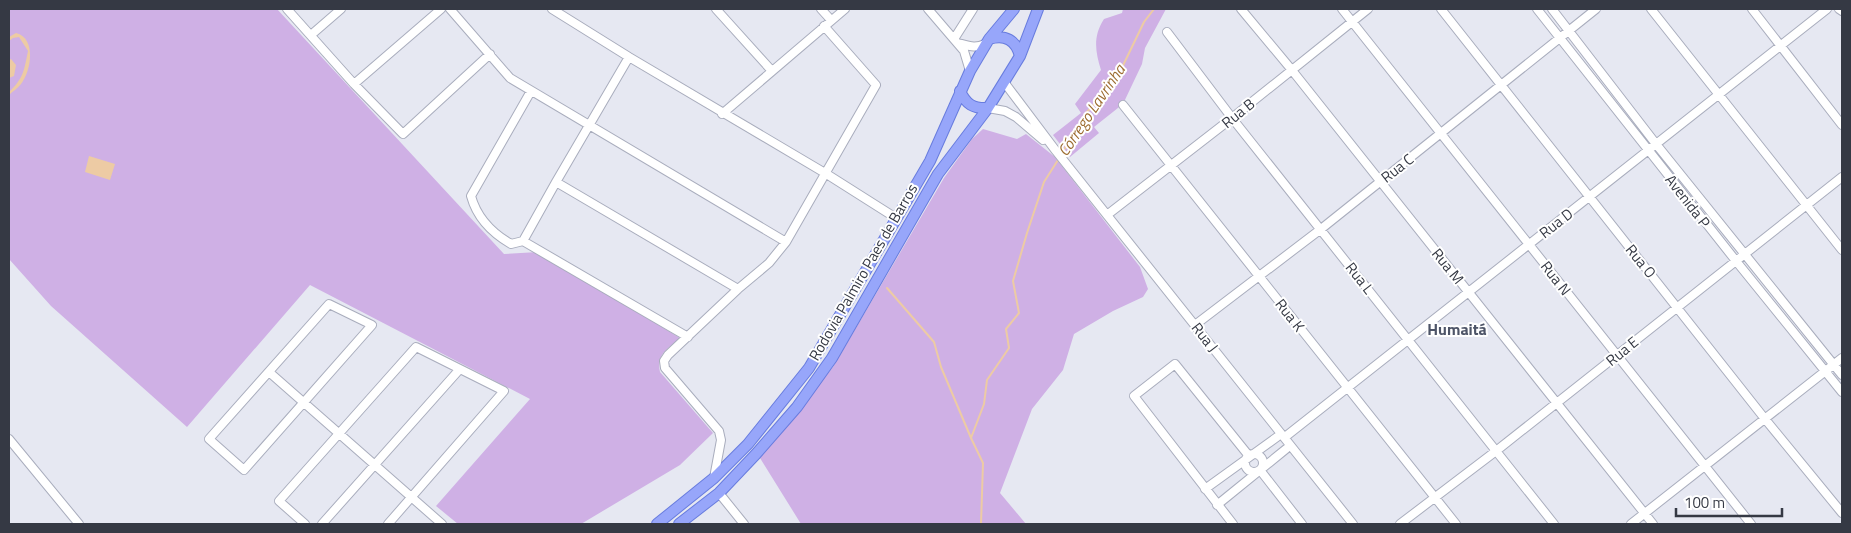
<svg xmlns="http://www.w3.org/2000/svg" width="1851" height="533" font-family="'Titillium Web',sans-serif">
	<style>
		.green { fill: #cfb0e5 }
		.water { fill: #edcba4 }
		.lines { fill: none; stroke-linecap: round; stroke-linejoin: round }
		.stream { stroke: #edcba4; stroke-width: 2 }
		.minor-casing { stroke: #a9adbd; stroke-width: 10 }
		.major-casing { stroke: #687cde; stroke-width: 12 }
		.minor { stroke: #fff; stroke-width: 8 }
		.major { stroke: #97a6fa; stroke-width: 10 }
		.labels { text-anchor: middle; dominant-baseline: central; stroke-width: 4; stroke-linejoin: round; paint-order: stroke }
		.street-label { font-size: 15px; fill: #353944; stroke: #fff }
		.water-label { font-size: 16px; font-style: italic; fill: #9c6c30; stroke: #fff }
		.neighbourhood-label { font-size: 16px; font-weight: bold; fill: #4d5467; stroke: #fff }
	</style>
	<rect width="100%" height="100%" fill="#e6e8f2"/>
	<path class="green" d="M 9,9 L 277,9 L 504,254 L 538,252 L 680,338 C 668,349 656,354 660,372 L 713,433 L 680,465 L 581,524 L 458,524 L 436,506 L 530,399 L 310,285 L 187,427 L 51,306 L 9,259 Z
		M 1123,9 L 1166,9 L 1145,48 L 1142,64 L 1123,104 L 1094,127 L 1099,133 L 1070,157 L 1053,135 L 1081,113 L 1075,104 L 1101,70 C 1095,51 1093,36 1104,19 L 1122,13 Z
		M 983,129 L 1017,139 L 1026,134 L 1055,157 L 1140,267 L 1148,289 L 1143,297 L 1113,311 L 1074,334 L 1063,370 L 1032,409 L 1000,493 L 1026,524 L 801,524 L 760,458 L 833,367 L 944,178 L 972,139 Z"/>
	<path class="water" d="M 16,33 C 37,38 31,72 21,84 C 18,88 12,92 9,95 L 9,92 C 24,78 24,70 28,51 L 19,37 L 13,38 L 9,41 L 9,37 Z
		M 11,59 L 16,65 L 14,76 L 9,78 L 9,60 Z
		M 89,156 L 115,164 L 110,180 L 85,172 Z"/>
	<g class="lines">
		<path class="stream" d="M 1062,153 L 1085,114 L 1115,82 L 1144,22 L 1154,9
			M 887,288 L 934,342 L 941,367 L 971,438
			M 981,524 L 983,463 L 971,438 L 984,404 L 987,380 L 1009,348 L 1006,329 L 1019,313 L 1013,281 L 1027,233 L 1044,182 L 1058,160"/>
		<g class="minor-casing">
			<path id="minor" d="M 287,9 L 354,84 L 403,134 L 490,54
				M 450,9 L 510,78 L 786,242
				M 552,9 L 629,57 L 825,173 L 896,218
				M 716,9 L 772,71
				M 821,9 L 831,20
				M 928,9 L 964,51 L 970,71
				M 1241,9 L 1291,69 L 1653,524
				M 1342,9 L 1751,524
				M 1441,9 L 1765,419 L 1842,513
				M 1537,9 L 1736,261 L 1842,392
				M 1552,9 L 1656,144 L 1842,375
				M 1651,9 L 1842,250
				M 1752,9 L 1842,125
				M 1839,9 L 1842,11
				M 1167,32 L 1232,118 L 1554,524
				M 311,35 L 341,9
				M 954,39 L 973,9
				M 958,43 C 969,46 976,49 987,43
				M 1004,82 L 1056,151 L 1353,524
				M 354,84 L 441,9
				M 1123,105 L 1456,524
				M 988,108 L 1005,111 L 1016,117 L 1043,140
				M 722,114 L 845,9
				M 556,182 L 738,289
				M 1107,215 L 1232,118 L 1368,9
				M 523,241 L 556,182 L 629,57
				M 523,241 L 511,244 C 492,233 477,218 471,196 L 531,91
				M 523,241 L 688,337
				M 329,304 L 372,325 L 244,470 L 209,439 Z
				M 1195,325 L 1321,229 L 1596,9
				M 269,372 L 442,524
				M 1285,437 L 1827,9
				M 9,439 L 79,524
				M1245 463a9 9 0 1 1 18 0a9 9 0 1 1-18 0Z
				M 1260,470 L 1302,524
				M 714,478 L 721,440 L 719,431 L 665,368 L 664,361 L 668,355 L 738,289 L 769,263 L 786,242 L 876,85 L 824,26
				M 1205,489 L 1277,437
				M 719,493 L 744,524
				M 1217,505 L 1286,449
				M 305,524 L 279,501 L 416,347 L 504,391 L 388,524
				M 322,524 L 459,370
				M 1233,524 L 1134,396 L 1175,364 L 1249,456
				M 1400,524 L 1496,451 L 1842,177
				M 1631,524 L 1842,358"/>
		</g>
		<g class="major-casing">
			<path id="major" d="M 989,39 C 1005,34 1016,40 1020,56
				M 960,91 C 966,104 973,109 988,108
				M 657,524 L 714,478 L 748,444 L 809,368 L 930,161 L 970,71 L 989,39 L 1014,9
				M 679,524 L 719,493 L 756,454 L 797,407 L 832,358 L 938,174 L 988,108 L 1020,56 L 1038,9"/>
		</g>
		<use href="#minor" class="minor"/>
		<use href="#major" class="major"/>
	</g>
	<g class="labels">
		<g class="street-label">
			<text transform="translate(1238 113) rotate(-39)">Rua B</text>
			<text transform="translate(1397 168) rotate(-38)">Rua C</text>
			<text transform="translate(1688 201) rotate(52)">Avenida P</text>
			<text transform="translate(1556 223) rotate(-38)">Rua D</text>
			<text transform="translate(1641 261) rotate(51)">Rua O</text>
			<text transform="translate(1448 266) rotate(51)">Rua M</text>
			<text transform="translate(863 272) rotate(-60)">Rodovia Palmiro Paes de Barros</text>
			<text transform="translate(1360 278) rotate(52)">Rua L</text>
			<text transform="translate(1556 278) rotate(52)">Rua N</text>
			<text transform="translate(1290 315) rotate(52)">Rua K</text>
			<text transform="translate(1205 337) rotate(52)">Rua J</text>
			<text transform="translate(1622 351) rotate(-39)">Rua E</text>
		</g>
		<g class="water-label">
			<text transform="translate(1091 110) rotate(-56)">Córrego Lavrinha</text>
		</g>
		<g class="neighbourhood-label">
			<text x="1457" y="329">Humaitá</text>
		</g>
	</g>
	<rect width="1851" height="533" fill="none" stroke="#353944" stroke-width="20"/>
	<path d="M1676 508v8h106v-8" fill="none" stroke="#353944" stroke-width="2.5"/>
	<text x="1684" y="508" font-size="15" fill="#353944" stroke="#ffffff" stroke-width="4" paint-order="stroke">100 m</text>
</svg>
